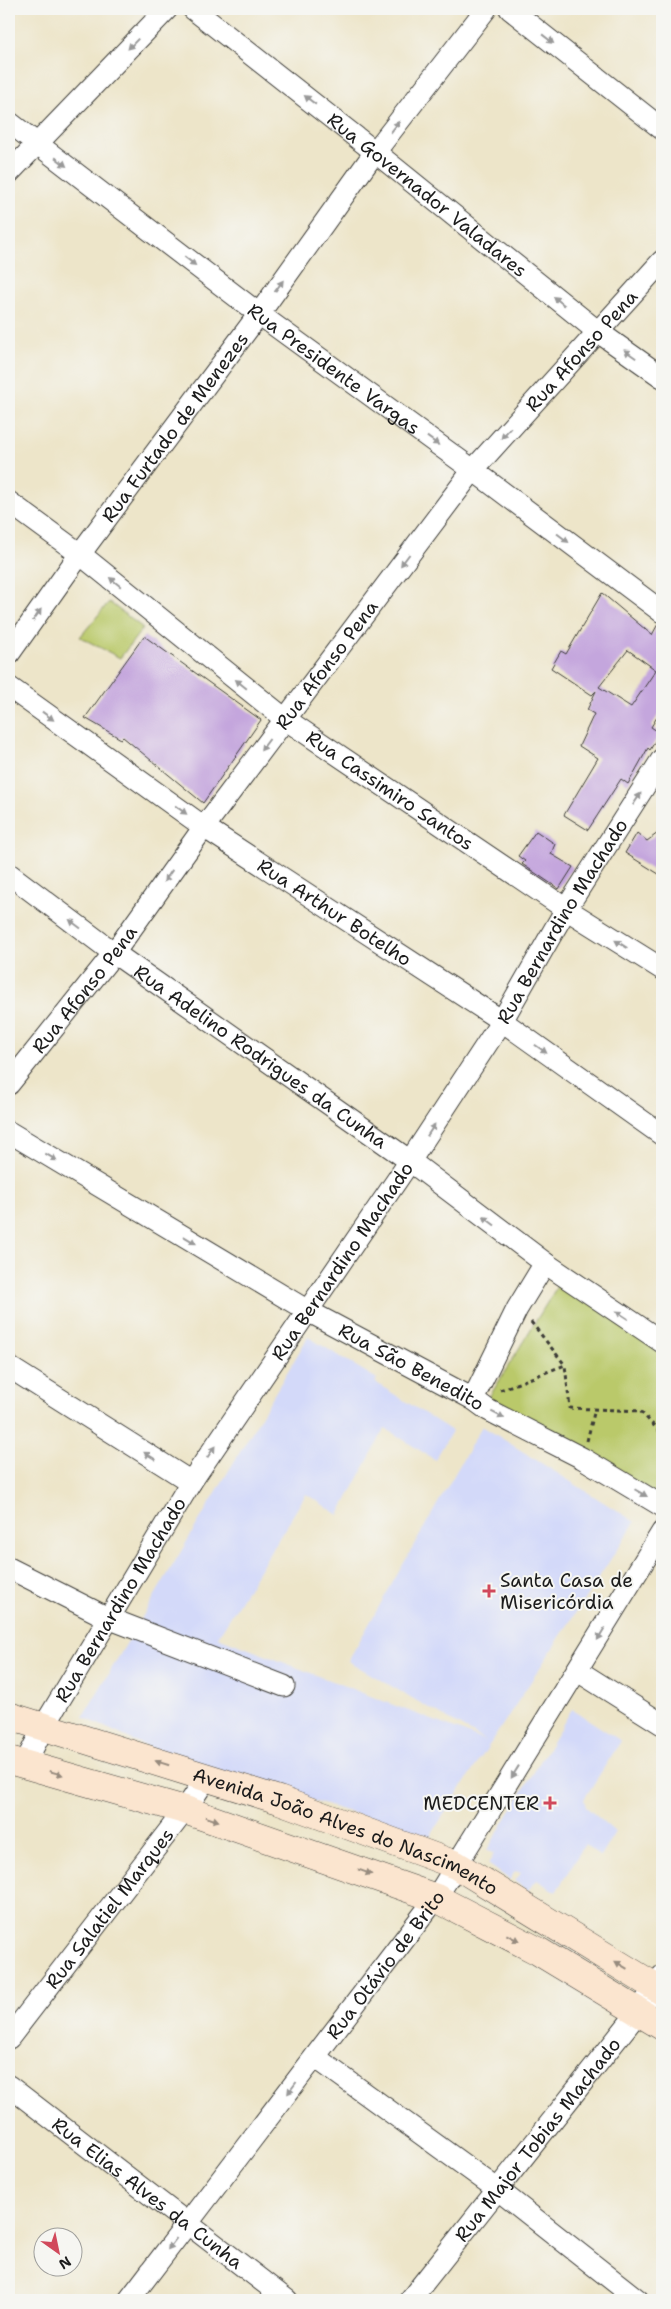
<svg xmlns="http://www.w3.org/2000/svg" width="671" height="2309" font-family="'Shantell Sans',sans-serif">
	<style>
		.built { fill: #d3d9f9 }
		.green { fill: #bac96b; stroke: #6b7244 }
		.building { fill: #c4a6dd; fill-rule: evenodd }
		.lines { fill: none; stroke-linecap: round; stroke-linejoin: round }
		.minor-casing { stroke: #3b3a36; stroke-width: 23 }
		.secondary-casing { stroke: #3b3a36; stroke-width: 29 }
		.path { stroke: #3b3a36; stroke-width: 3; stroke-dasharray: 4 4; stroke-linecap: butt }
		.minor { stroke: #fff; stroke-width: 21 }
		.secondary { stroke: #fbe5cf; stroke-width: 28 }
		.oneway { fill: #999 }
		.oneway2 { fill: #978b7e }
		.poi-dot { fill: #d1495b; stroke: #f6f6f2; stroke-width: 2 }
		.labels { text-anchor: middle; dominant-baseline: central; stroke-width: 4; stroke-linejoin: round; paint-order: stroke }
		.street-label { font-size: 19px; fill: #1c1c1c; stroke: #f6f6f2 }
		.poi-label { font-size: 19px; fill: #1c1c1c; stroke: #f6f6f2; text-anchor: start }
	</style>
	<rect width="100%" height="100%" fill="#f6f6f2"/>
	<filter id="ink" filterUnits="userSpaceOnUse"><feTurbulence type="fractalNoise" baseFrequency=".02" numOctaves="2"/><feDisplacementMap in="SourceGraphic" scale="10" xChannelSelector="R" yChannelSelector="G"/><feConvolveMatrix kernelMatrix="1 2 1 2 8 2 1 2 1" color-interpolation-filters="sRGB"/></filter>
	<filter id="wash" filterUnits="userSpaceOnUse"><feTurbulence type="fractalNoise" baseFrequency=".0096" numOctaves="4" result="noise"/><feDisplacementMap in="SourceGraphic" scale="20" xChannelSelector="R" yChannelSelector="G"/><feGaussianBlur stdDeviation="1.12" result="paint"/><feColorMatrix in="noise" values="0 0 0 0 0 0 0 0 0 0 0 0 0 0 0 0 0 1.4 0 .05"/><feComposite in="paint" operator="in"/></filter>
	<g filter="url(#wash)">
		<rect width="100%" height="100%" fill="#ede5c9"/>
		<path class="built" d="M 308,1337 L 377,1379 L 375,1382 L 452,1431 L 435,1460 L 385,1428 L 339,1515 L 306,1494 L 218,1637 L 486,1741 L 348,1661 L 482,1426 L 635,1522 L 430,1836 L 176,1760 L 83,1717 Z
			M 572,1709 L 621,1741 L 584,1799 L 586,1807 L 615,1832 L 600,1857 L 585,1844 L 556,1892 L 537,1880 L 527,1891 L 515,1881 L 521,1873 L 515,1871 L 510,1880 L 488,1864 L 494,1854 L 487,1850 Z"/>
		<path class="green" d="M 109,602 L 143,628 L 120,658 L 80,637 Z
			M 561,1280 L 662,1352 L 662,1499 L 488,1399 Z"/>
		<g id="blocks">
			<path class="building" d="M 602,593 L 652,635 L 658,624 L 662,624 L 662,709 L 651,727 L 660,733 L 650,750 L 648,748 L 628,784 L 621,779 L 588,830 L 564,815 L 598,758 L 579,746 L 594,714 L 587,710 L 596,691 L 592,695 L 551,668 L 561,651 L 566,654 ZM 628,650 L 656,670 L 631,707 L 599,687 Z
				M 144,636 L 261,720 L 203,803 L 123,737 L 121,739 L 85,718 Z
				M 662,830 L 658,845 L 662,848 L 662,876 L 625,853 L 637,833 L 647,841 Z
				M 536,831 L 555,844 L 551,854 L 573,867 L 559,889 L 522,864 L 525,861 L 518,856 Z"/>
		</g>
	</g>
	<g filter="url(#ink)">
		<use href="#blocks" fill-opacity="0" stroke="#3b3a36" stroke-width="1"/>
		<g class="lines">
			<g class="minor-casing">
				<g id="minor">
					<path id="s1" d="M 193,9 L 375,152 L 597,331 L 662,377"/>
					<path d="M 510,9 L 662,129"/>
					<path id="s2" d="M 9,122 L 259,314 L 473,470 L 662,612"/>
					<path d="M 9,173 L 167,9"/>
					<path id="s3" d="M 9,502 L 80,554 L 285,719 L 566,909 L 662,969"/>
					<path id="s4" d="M 9,654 L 80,554 L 259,314 L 375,152 L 486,9"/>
					<path id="s5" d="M 9,687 L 204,827 L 502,1021 L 662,1135"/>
					<path id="s6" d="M 9,874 L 114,953 L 410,1161 L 545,1263 L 662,1342"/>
					<path id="s7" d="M 9,1084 L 114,953 L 204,827 L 473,470 L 662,261"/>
					<path id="s8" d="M 9,1132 L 308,1311 L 473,1399 L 488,1410 L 582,1458 L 662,1506"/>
					<path d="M 9,1367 L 191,1482"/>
					<path d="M 473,1399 L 517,1309 L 545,1263"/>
					<path d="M 9,1568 L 108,1618 L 284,1686"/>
					<path d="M 578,1671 L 662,1724"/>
					<path id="s9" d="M 25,1764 L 44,1726 L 191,1482 L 410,1161 L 502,1021 L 566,909 L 662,759"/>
					<path id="s10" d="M 9,2038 L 185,1810 L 207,1777"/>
					<path d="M 315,2057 L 497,2189 L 638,2300"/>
					<path id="s11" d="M 9,2086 L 287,2300"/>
					<path id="s12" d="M 129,2300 L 436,1898 L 662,1532"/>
					<path id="s13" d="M 410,2300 L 639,2011 L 662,1976"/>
				</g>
			</g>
			<g class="secondary-casing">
				<g id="secondary">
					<path id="s14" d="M 9,1716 L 279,1800 L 456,1865 L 662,1991"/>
					<path d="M 9,1760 L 185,1810 L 436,1898 L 538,1951 L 662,2026"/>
				</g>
			</g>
			<path class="path" d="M 531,1322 L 565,1365
				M 500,1390 L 565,1365 L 570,1408 L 640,1411 L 658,1430 L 662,1430
				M 587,1441 L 595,1409"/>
			<use href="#minor" class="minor"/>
			<use href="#secondary" class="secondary"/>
		</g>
		<defs><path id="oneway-solid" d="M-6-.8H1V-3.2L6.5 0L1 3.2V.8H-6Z" transform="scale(1.25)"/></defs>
		<g class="oneway">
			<use href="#oneway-solid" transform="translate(548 39) rotate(38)"/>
			<use href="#oneway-solid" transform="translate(133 44) rotate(134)"/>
			<use href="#oneway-solid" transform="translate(310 100) rotate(-142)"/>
			<use href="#oneway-solid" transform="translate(395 127) rotate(-52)"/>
			<use href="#oneway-solid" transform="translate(61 162) rotate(38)"/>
			<use href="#oneway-solid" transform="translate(190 261) rotate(38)"/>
			<use href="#oneway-solid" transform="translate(279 286) rotate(-54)"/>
			<use href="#oneway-solid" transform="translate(559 301) rotate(-141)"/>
			<use href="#oneway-solid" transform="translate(630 354) rotate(-145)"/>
			<use href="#oneway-solid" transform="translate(506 433) rotate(132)"/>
			<use href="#oneway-solid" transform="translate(433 441) rotate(36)"/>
			<use href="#oneway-solid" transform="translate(563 538) rotate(37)"/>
			<use href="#oneway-solid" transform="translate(405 560) rotate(127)"/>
			<use href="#oneway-solid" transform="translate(115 582) rotate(-141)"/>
			<use href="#oneway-solid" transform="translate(37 615) rotate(-55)"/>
			<use href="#oneway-solid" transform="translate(241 684) rotate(-141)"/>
			<use href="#oneway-solid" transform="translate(48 716) rotate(36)"/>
			<use href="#oneway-solid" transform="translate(265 745) rotate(127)"/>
			<use href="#oneway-solid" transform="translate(637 799) rotate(-57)"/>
			<use href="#oneway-solid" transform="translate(181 810) rotate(36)"/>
			<use href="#oneway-solid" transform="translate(168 876) rotate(125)"/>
			<use href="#oneway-solid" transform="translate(75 924) rotate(-143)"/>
			<use href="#oneway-solid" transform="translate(621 944) rotate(-148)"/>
			<use href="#oneway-solid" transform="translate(541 1049) rotate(35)"/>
			<use href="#oneway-solid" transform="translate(431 1130) rotate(-57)"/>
			<use href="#oneway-solid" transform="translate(51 1157) rotate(31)"/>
			<use href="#oneway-solid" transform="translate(489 1221) rotate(-143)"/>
			<use href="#oneway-solid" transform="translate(190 1240) rotate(31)"/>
			<use href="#oneway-solid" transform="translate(622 1315) rotate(-146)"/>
			<use href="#oneway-solid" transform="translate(498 1415) rotate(27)"/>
			<use href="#oneway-solid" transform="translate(211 1452) rotate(-56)"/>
			<use href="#oneway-solid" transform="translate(150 1456) rotate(-148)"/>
			<use href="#oneway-solid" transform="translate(641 1493) rotate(30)"/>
			<use href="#oneway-solid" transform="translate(601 1634) rotate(121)"/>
			<use href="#oneway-solid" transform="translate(515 1772) rotate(122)"/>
			<use href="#oneway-solid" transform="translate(292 2088) rotate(127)"/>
			<use href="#oneway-solid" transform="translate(172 2244) rotate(127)"/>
		</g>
		<g class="oneway2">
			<use href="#oneway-solid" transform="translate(162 1763) rotate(-162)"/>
			<use href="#oneway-solid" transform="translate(56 1773) rotate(16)"/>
			<use href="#oneway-solid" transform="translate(212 1819) rotate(18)"/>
			<use href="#oneway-solid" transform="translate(365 1872) rotate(20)"/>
			<use href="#oneway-solid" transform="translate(513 1938) rotate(28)"/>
			<use href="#oneway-solid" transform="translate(621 1965) rotate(-149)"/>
		</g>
	</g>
	<g class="poi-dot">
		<path d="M486.5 1583.5h5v5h5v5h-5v5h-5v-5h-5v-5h5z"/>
		<path d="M547.5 1795.5h5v5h5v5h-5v5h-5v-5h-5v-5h5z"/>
	</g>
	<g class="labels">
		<g class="street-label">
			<text stroke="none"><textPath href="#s1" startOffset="299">Rua Governador Valadares</textPath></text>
			<text stroke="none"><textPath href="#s7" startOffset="931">Rua Afonso Pena</textPath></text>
			<text stroke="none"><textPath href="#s2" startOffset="408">Rua Presidente Vargas</textPath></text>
			<text stroke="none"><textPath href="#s4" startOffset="281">Rua Furtado de Menezes</textPath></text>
			<text stroke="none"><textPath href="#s7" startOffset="526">Rua Afonso Pena</textPath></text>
			<text stroke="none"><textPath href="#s3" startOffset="478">Rua Cassimiro Santos</textPath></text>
			<text stroke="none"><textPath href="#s5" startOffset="396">Rua Arthur Botelho</textPath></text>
			<text stroke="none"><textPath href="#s9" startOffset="1000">Rua Bernardino Machado</textPath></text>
			<text stroke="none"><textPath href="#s7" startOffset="121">Rua Afonso Pena</textPath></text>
			<text stroke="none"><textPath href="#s6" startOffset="311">Rua Adelino Rodrigues da Cunha</textPath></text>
			<text stroke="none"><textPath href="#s9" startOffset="595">Rua Bernardino Machado</textPath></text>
			<text stroke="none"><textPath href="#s8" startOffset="466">Rua São Benedito</textPath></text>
			<text stroke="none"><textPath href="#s9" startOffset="190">Rua Bernardino Machado</textPath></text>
			<text stroke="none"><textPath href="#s14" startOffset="356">Avenida João Alves do Nascimento</textPath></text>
			<text stroke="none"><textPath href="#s10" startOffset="164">Rua Salatiel Marques</textPath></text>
			<text stroke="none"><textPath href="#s12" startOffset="422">Rua Otávio de Brito</textPath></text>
			<text stroke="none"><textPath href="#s13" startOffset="205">Rua Major Tobias Machado</textPath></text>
			<text stroke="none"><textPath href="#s11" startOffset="175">Rua Elias Alves da Cunha</textPath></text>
		</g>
		<g class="poi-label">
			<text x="500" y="1580">Santa Casa de<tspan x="500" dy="22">Misericórdia</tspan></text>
			<text x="539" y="1803" text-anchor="end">MEDCENTER</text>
		</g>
	</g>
	<rect width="671" height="2309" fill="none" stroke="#f6f6f2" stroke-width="30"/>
	<g transform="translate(58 2252) rotate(147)"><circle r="24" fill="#f6f6f2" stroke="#9f9f9c"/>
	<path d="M0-4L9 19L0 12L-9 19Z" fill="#d1495b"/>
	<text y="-8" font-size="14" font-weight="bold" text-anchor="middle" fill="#1c1c1c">N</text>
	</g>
</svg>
